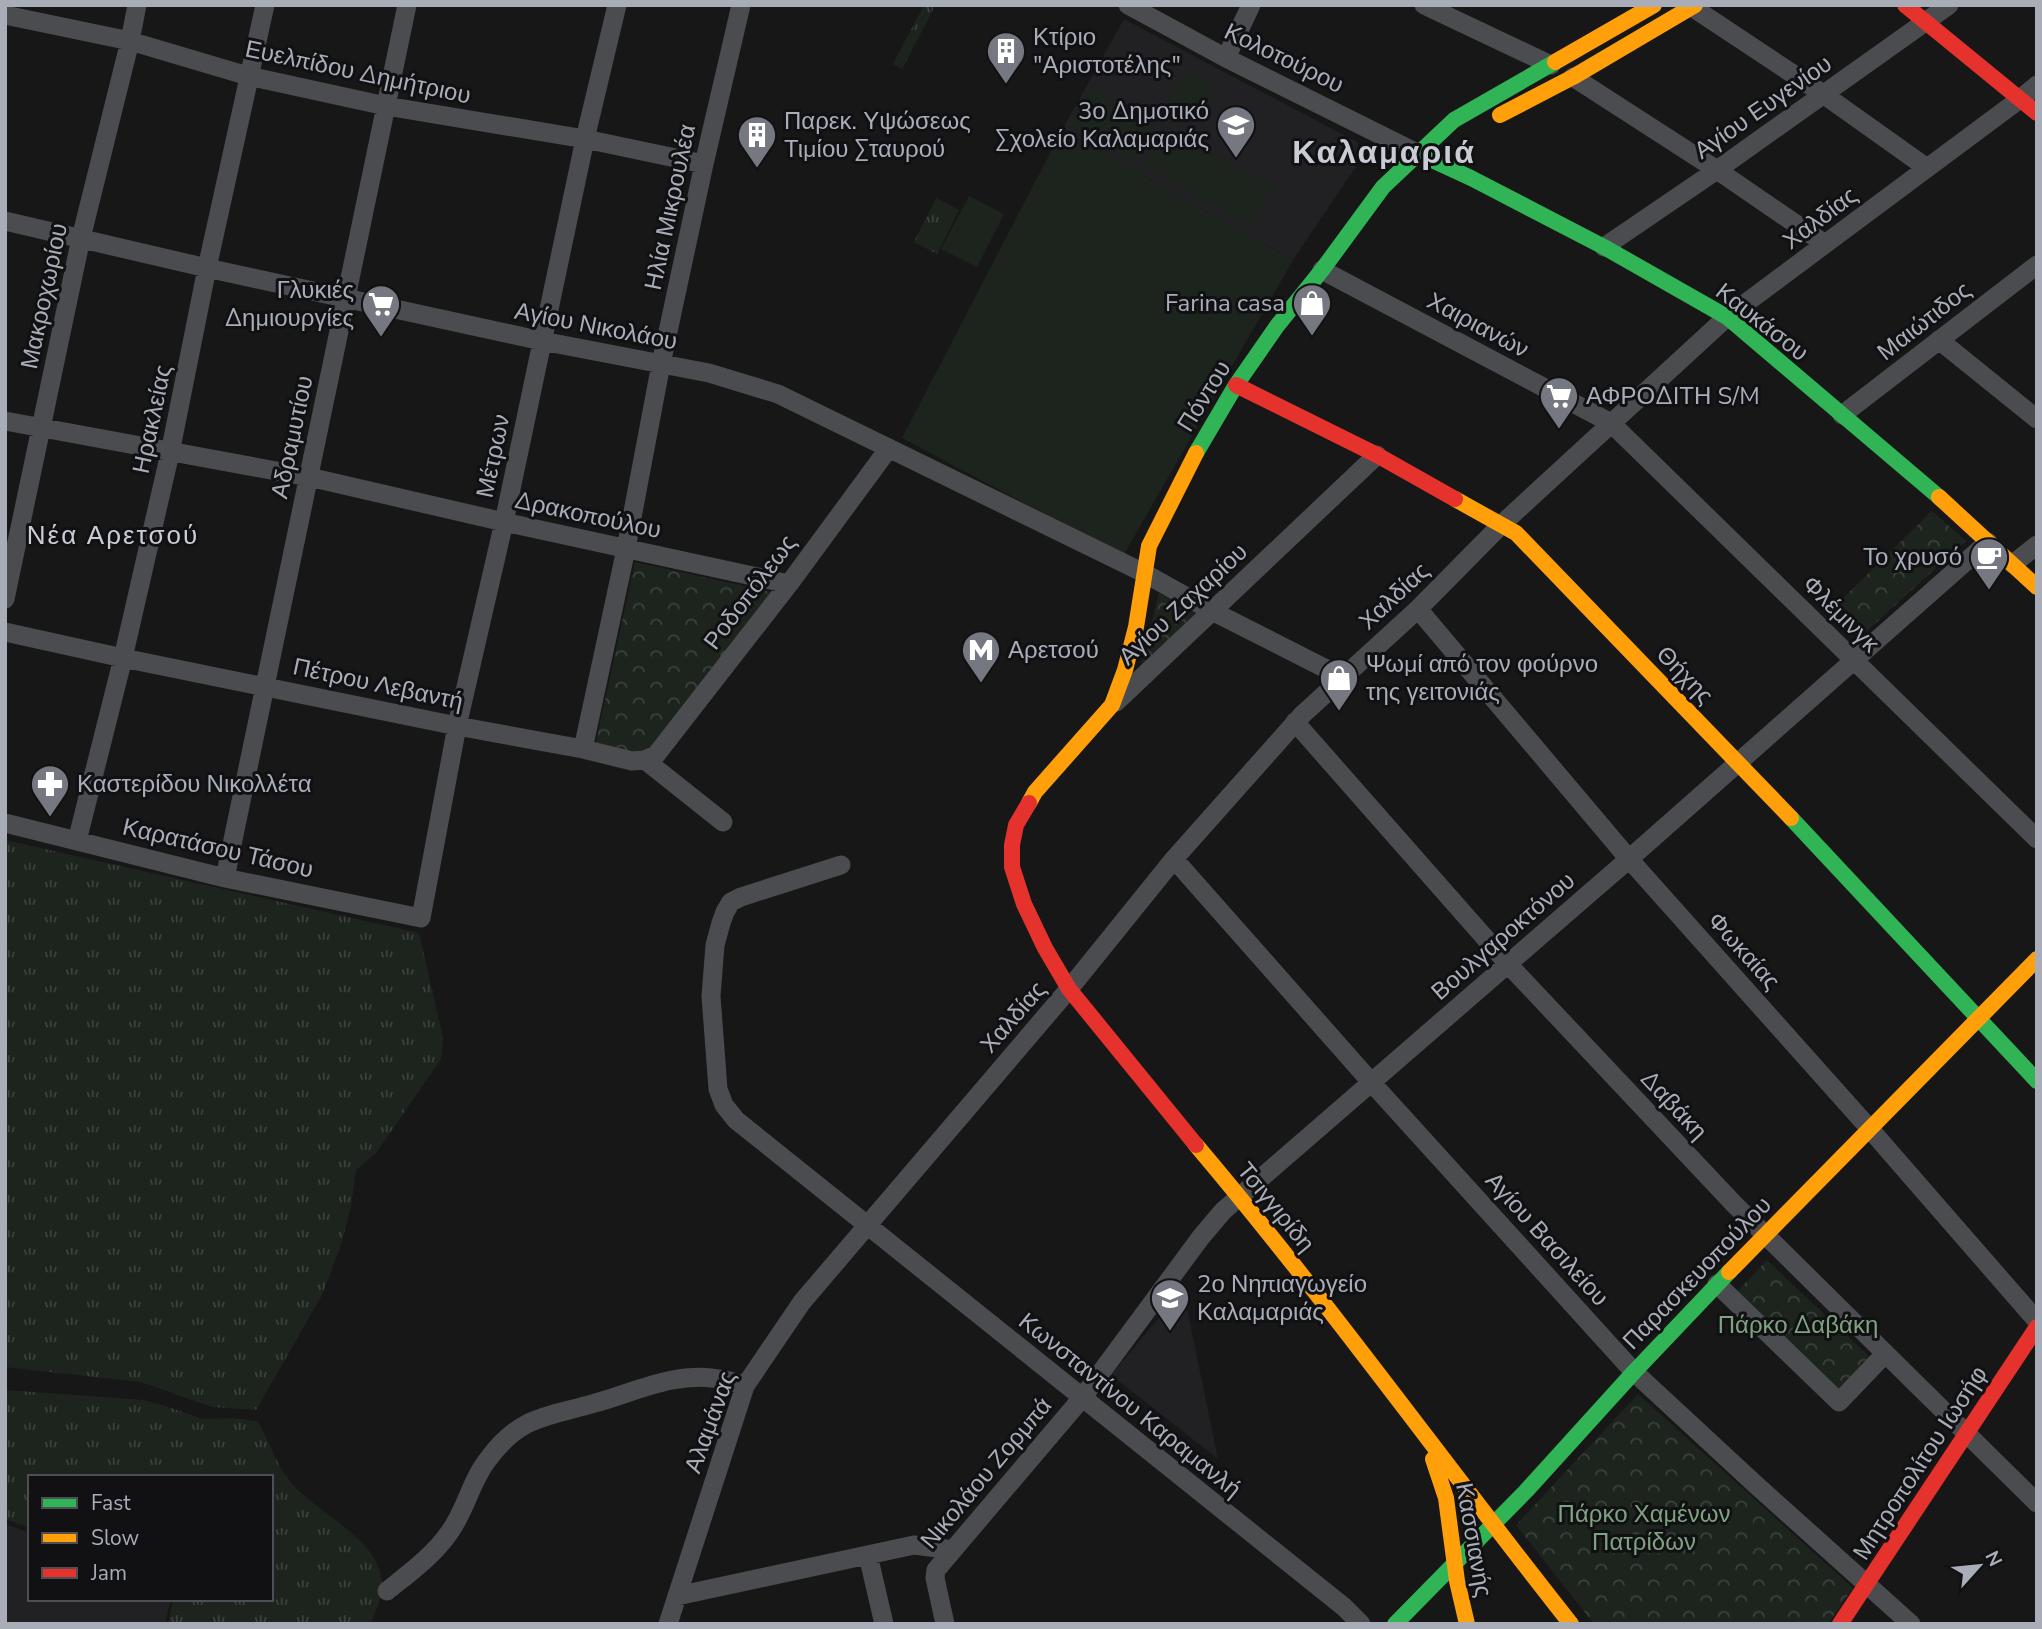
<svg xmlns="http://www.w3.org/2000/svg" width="2042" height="1629" font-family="'Nunito Sans',sans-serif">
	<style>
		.built { fill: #212123 }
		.grass { fill: url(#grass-tufts) }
		.forest { fill: url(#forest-crowns) }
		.pitch { fill: #1d241e }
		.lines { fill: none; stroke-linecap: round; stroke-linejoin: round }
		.street { stroke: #4b4c50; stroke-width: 19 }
		.fast { stroke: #30b455; stroke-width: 16 }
		.slow { stroke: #ff9f0a; stroke-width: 16 }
		.jam { stroke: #e5322d; stroke-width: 16 }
		.labels { text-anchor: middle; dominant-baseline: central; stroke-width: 6; stroke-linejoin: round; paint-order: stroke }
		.poi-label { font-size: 24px; fill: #a8adb8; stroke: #111113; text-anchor: start }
		.street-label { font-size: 24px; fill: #a8adb8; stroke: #111113 }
		.park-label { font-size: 24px; fill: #7fa381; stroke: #111113 }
		.neighbourhood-label { font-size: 26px; letter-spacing: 2px; fill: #c9ccd4; stroke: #111113 }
		.district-label { font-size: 32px; font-weight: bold; letter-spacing: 2px; fill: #c9ccd4; stroke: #111113 }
	</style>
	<defs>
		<pattern id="grass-tufts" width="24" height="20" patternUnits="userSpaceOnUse" patternTransform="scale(1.75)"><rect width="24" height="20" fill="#1d241e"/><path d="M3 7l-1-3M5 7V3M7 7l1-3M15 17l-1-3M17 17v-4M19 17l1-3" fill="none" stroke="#3b413d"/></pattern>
		<pattern id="forest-crowns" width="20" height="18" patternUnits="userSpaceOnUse" patternTransform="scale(1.75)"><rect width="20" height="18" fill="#1d241e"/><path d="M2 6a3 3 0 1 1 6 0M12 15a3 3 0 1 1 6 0" fill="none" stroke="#3b413d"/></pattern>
	</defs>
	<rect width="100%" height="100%" fill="#171717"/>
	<path class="built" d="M 1124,19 L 1357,142 L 1361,153 L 1357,165 L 1293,260 L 1062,130 Z
		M 1183,1289 L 1218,1459 L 1111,1375 Z
		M 5,1524 L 30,1533 L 30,1599 L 171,1599 L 165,1624 L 5,1624 Z"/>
	<path class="grass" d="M 924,5 L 933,5 L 933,10 L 902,69 L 893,64 Z
		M 936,198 L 959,210 L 937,254 L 914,242 Z
		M 5,840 L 419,933 L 443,1038 L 441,1059 L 376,1153 L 357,1169 L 355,1175 L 351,1207 L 340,1248 L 322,1295 L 256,1410 L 212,1407 L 141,1382 L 5,1367 Z
		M 5,1390 L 143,1400 L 162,1405 L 203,1419 L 233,1418 L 257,1421 C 271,1443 275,1465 294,1486 C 321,1516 390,1544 381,1593 C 380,1603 374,1614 371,1624 L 168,1624 L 173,1599 L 271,1599 L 271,1477 L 30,1477 L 30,1528 L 5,1519 Z"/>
	<path class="forest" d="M 1932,511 L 1966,541 L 1861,636 L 1832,609 Z
		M 635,562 L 775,593 L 653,750 L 643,755 L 595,746 Z
		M 1159,593 L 1197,611 L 1143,667 L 1141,665 Z
		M 1767,1260 L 1876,1363 L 1839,1402 L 1731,1298 Z
		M 1638,1394 L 1853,1588 L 1828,1624 L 1594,1624 L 1516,1525 Z"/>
	<path class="pitch" d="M 1184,71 L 1215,86 L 1199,118 L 1168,102 Z
		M 1089,89 L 1156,126 L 1136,163 L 1069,126 Z
		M 1163,127 L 1273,187 L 1252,225 L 1142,166 Z
		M 1062,130 L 1293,260 L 1123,556 L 902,438 Z
		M 969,196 L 1004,214 L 977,267 L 941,249 Z"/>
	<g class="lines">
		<path class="street" d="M 1128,5 L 1226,58 L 1419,154
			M 1424,5 L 1551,65
			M 1692,7 L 1823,94 L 1927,168
			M 5,15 L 130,41 L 248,76 L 386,106 L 585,139 L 704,164
			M 1226,58 L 1251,5
			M 1573,77 L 1717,170 L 1825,244
			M 5,221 L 207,268 L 542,341 L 709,373 L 778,394 L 1144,573 L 1212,611 L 1342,677
			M 1604,247 L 1717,170 L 1949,5
			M 1322,270 L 1611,423 L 2037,839
			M 1939,340 L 2037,419
			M 1842,415 L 2037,265
			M 5,421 L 309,477 L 504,522 L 789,584
			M 2013,564 L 2037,545
			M 5,599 L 81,238 L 130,41 L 137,5
			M 1418,609 L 1629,859 L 1869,1128 L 2037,1321
			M 5,632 L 123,658 L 457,726 L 583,749 L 632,761 L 645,760 L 723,822
			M 1116,702 L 1377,455
			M 1295,722 L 1508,964 L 1734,1204 L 2037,1503
			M 583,749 L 626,549 L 661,364 L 704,164 L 741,5
			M 645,760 L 656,755 L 789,584 L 889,448
			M 5,823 L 225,878 L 421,918 L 457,726 L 504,522 L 585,139 L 617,5
			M 77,841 L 123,658 L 170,453 L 207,268 L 265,5
			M 1174,859 L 1371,1082 L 1634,1372 L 1755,1484 L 1911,1624
			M 841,865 L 741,897 L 731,902 L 725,912 L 721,923 L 715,945 L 711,996 L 718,1089 L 724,1105 L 736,1120 L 1344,1607 L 1361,1624
			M 225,878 L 407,5
			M 1717,1284 L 1839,1402 L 1885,1354
			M 868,1555 L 884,1624
			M 387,1591 C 408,1574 433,1556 449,1533 C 466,1510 471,1480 489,1458 C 521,1415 548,1417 595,1403 C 635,1392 676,1371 719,1379 C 728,1380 737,1383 745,1386
			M 677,1596 L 914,1545 L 953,1550
			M 668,1624 L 745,1386 L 802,1302 L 1069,989 L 1174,859 L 1302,715 L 1418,609 L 1502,524 L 1727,317 L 2020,99 L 2037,85
			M 945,1624 L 935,1578 L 936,1570 L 1082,1398 L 1201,1237 L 1223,1211 L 1629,859 L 1988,542"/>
		<path class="fast" d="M 1419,154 L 1471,178 L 1604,247 L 1727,317 L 1939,497
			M 1196,453 L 1236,385 L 1277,326 L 1322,270 L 1383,187 L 1454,120 L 1555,62
			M 1791,818 L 2037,1081
			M 1395,1624 L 1526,1491 L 1634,1372 L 1729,1272"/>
		<path class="slow" d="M 1555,62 L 1654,5
			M 1500,115 L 1573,77 L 1695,5
			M 1939,497 L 2037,587
			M 1455,499 L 1516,533 L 1791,818
			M 1029,803 L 1035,792 L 1112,705 L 1125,670 L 1136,627 L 1149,546 L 1196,453
			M 1196,1145 C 1327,1300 1445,1465 1571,1624
			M 1729,1272 L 2037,959
			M 1433,1459 L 1446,1498 L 1457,1581 L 1467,1624"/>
		<path class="jam" d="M 1905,5 L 2037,113
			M 1236,385 L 1377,455 L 1455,499
			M 1029,803 L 1016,825 L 1012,845 L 1012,867 L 1024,904 L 1045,948 L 1069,989 L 1196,1145
			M 1840,1624 L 2037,1327"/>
	</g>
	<defs>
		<g id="building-pin" transform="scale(2.0125)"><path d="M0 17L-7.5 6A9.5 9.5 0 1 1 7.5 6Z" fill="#757880" stroke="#111113"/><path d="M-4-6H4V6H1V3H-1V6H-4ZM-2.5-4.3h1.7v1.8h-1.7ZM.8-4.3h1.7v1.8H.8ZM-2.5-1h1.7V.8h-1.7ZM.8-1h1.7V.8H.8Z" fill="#fff"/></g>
		<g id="school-pin" transform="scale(2.0125)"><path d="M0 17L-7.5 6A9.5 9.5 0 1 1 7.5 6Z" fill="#757880" stroke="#111113"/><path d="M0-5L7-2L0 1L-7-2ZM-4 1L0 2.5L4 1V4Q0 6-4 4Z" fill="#fff"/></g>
		<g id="shop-pin" transform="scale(2.0125)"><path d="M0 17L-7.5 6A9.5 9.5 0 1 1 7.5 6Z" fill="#757880" stroke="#111113"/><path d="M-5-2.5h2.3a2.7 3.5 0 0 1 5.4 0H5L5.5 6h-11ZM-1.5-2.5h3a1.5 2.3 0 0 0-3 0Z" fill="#fff"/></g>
		<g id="supermarket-pin" transform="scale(2.0125)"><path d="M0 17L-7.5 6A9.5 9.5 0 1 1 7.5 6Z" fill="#757880" stroke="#111113"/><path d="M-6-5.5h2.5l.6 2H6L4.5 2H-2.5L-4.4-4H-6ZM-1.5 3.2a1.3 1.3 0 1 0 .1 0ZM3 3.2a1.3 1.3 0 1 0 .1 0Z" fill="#fff"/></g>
		<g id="cafe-pin" transform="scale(2.0125)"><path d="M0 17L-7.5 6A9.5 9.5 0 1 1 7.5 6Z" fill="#757880" stroke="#111113"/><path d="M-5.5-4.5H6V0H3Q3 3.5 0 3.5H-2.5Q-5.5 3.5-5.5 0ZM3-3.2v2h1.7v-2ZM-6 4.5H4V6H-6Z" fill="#fff"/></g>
		<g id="metro-pin" transform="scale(2.0125)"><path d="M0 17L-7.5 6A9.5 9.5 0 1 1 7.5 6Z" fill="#757880" stroke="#111113"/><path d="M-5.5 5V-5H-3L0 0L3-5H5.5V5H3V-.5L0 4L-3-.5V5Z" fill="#fff"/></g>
		<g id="pharmacy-pin" transform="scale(2.0125)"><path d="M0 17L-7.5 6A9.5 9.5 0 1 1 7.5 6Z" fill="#757880" stroke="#111113"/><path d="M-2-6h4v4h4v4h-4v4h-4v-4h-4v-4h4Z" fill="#fff"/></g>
	</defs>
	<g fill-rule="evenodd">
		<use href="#building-pin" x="1006" y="51"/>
		<use href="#school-pin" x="1236" y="125"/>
		<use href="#building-pin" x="757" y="135"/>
		<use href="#shop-pin" x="1312" y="303"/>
		<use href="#supermarket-pin" x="381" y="304"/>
		<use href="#supermarket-pin" x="1559" y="396"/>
		<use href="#cafe-pin" x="1989" y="557"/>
		<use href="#metro-pin" x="981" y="650"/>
		<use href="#shop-pin" x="1339" y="678"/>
		<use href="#pharmacy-pin" x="50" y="784"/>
		<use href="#school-pin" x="1170" y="1298"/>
	</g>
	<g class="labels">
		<g class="poi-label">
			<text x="1033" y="37">Κτίριο<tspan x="1033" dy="28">"Αριστοτέλης"</tspan></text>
			<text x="1209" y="111" text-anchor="end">3ο Δημοτικό<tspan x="1209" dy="28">Σχολείο Καλαμαριάς</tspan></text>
			<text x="784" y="121">Παρεκ. Υψώσεως<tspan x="784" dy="28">Τιμίου Σταυρού</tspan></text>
			<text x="354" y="290" text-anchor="end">Γλυκιές<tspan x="354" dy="28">Δημιουργίες</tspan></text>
			<text x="1285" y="303" text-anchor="end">Farina casa</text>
			<text x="1586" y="396">ΑΦΡΟΔΙΤΗ S/M</text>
			<text x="1962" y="557" text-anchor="end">Το χρυσό</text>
			<text x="1008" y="650">Αρετσού</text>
			<text x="1366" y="664">Ψωμί από τον φούρνο<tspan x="1366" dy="28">της γειτονιάς</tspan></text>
			<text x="77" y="784">Καστερίδου Νικολλέτα</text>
			<text x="1197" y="1284">2ο Νηπιαγωγείο<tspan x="1197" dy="28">Καλαμαριάς</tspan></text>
		</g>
		<g class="street-label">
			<text transform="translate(1284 58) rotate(26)">Κολοτούρου</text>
			<text transform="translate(358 72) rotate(12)">Ευελπίδου Δημήτριου</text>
			<text transform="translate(1763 107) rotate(-35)">Αγίου Ευγενίου</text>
			<text transform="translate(670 207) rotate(-78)">Ηλία Μικρουλέα</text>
			<text transform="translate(1820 218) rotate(-37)">Χαλδίας</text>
			<text transform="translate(44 296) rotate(-78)">Μακροχωρίου</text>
			<text transform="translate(1924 321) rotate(-38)">Μαιώτιδος</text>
			<text transform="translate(1762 322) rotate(38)">Καυκάσου</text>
			<text transform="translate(1478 325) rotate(28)">Χαιριανών</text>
			<text transform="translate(596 326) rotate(11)">Αγίου Νικολάου</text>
			<text transform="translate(1204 396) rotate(-58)">Πόντου</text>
			<text transform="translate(152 419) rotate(-78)">Ηρακλείας</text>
			<text transform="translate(292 437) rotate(-78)">Αδραμυτίου</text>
			<text transform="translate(493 456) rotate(-78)">Μέτρων</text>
			<text transform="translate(588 515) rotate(12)">Δρακοπούλου</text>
			<text transform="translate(750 592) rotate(-53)">Ροδοπόλεως</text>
			<text transform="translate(1394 596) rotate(-43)">Χαλδίας</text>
			<text transform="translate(1183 604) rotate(-43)">Αγίου Ζαχαρίου</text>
			<text transform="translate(1841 614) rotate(45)">Φλέμινγκ</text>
			<text transform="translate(1685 675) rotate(46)">Θήχης</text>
			<text transform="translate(378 684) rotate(12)">Πέτρου Λεβαντή</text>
			<text transform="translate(218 848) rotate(13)">Καρατάσου Τάσου</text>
			<text transform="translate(1503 936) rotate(-41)">Βουλγαροκτόνου</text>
			<text transform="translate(1744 951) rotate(48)">Φωκαίας</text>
			<text transform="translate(1013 1017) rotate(-49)">Χαλδίας</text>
			<text transform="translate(1674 1105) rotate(47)">Δαβάκη</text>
			<text transform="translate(1276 1207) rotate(51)">Τσιγγιρίδη</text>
			<text transform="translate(1547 1239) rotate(48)">Αγίου Βασιλείου</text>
			<text transform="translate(1697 1273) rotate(-46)">Παρασκευοπούλου</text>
			<text transform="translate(1130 1405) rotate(39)">Κωνσταντίνου Καραμανλή</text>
			<text transform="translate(710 1422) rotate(-70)">Αλαμάνας</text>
			<text transform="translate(1920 1463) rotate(-57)">Μητροπολίτου Ιωσήφ</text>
			<text transform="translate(986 1473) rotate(-50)">Νικολάου Ζορμπά</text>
			<text transform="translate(1474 1540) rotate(80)">Κασσιανής</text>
		</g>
		<g class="park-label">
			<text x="1798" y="1325">Πάρκο Δαβάκη</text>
			<text x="1644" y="1514">Πάρκο Χαμένων<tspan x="1644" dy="28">Πατρίδων</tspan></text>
		</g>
		<g class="neighbourhood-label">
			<text x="113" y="535">Νέα Αρετσού</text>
		</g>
		<g class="district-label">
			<text x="1384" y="152">Καλαμαριά</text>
		</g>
	</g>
	<rect width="2042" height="1629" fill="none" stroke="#a8adb8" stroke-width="14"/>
	<rect x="28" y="1475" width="245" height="126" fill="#111113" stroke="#4d4f55" stroke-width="2"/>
	<rect x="42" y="1498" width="35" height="10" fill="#30b455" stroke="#4d4f55" stroke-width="2"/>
	<text x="91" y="1510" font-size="21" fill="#a8adb8">Fast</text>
	<rect x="42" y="1533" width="35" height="10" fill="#ff9f0a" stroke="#4d4f55" stroke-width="2"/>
	<text x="91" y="1545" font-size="21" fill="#a8adb8">Slow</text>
	<rect x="42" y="1568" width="35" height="10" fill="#e5322d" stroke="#4d4f55" stroke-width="2"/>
	<text x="91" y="1580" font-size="21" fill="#a8adb8">Jam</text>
	<g transform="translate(1979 1566) rotate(63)" stroke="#111113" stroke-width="5" paint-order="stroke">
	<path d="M0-5L12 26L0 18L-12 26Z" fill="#a8adb8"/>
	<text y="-10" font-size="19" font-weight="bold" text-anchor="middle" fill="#a8adb8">N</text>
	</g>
</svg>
